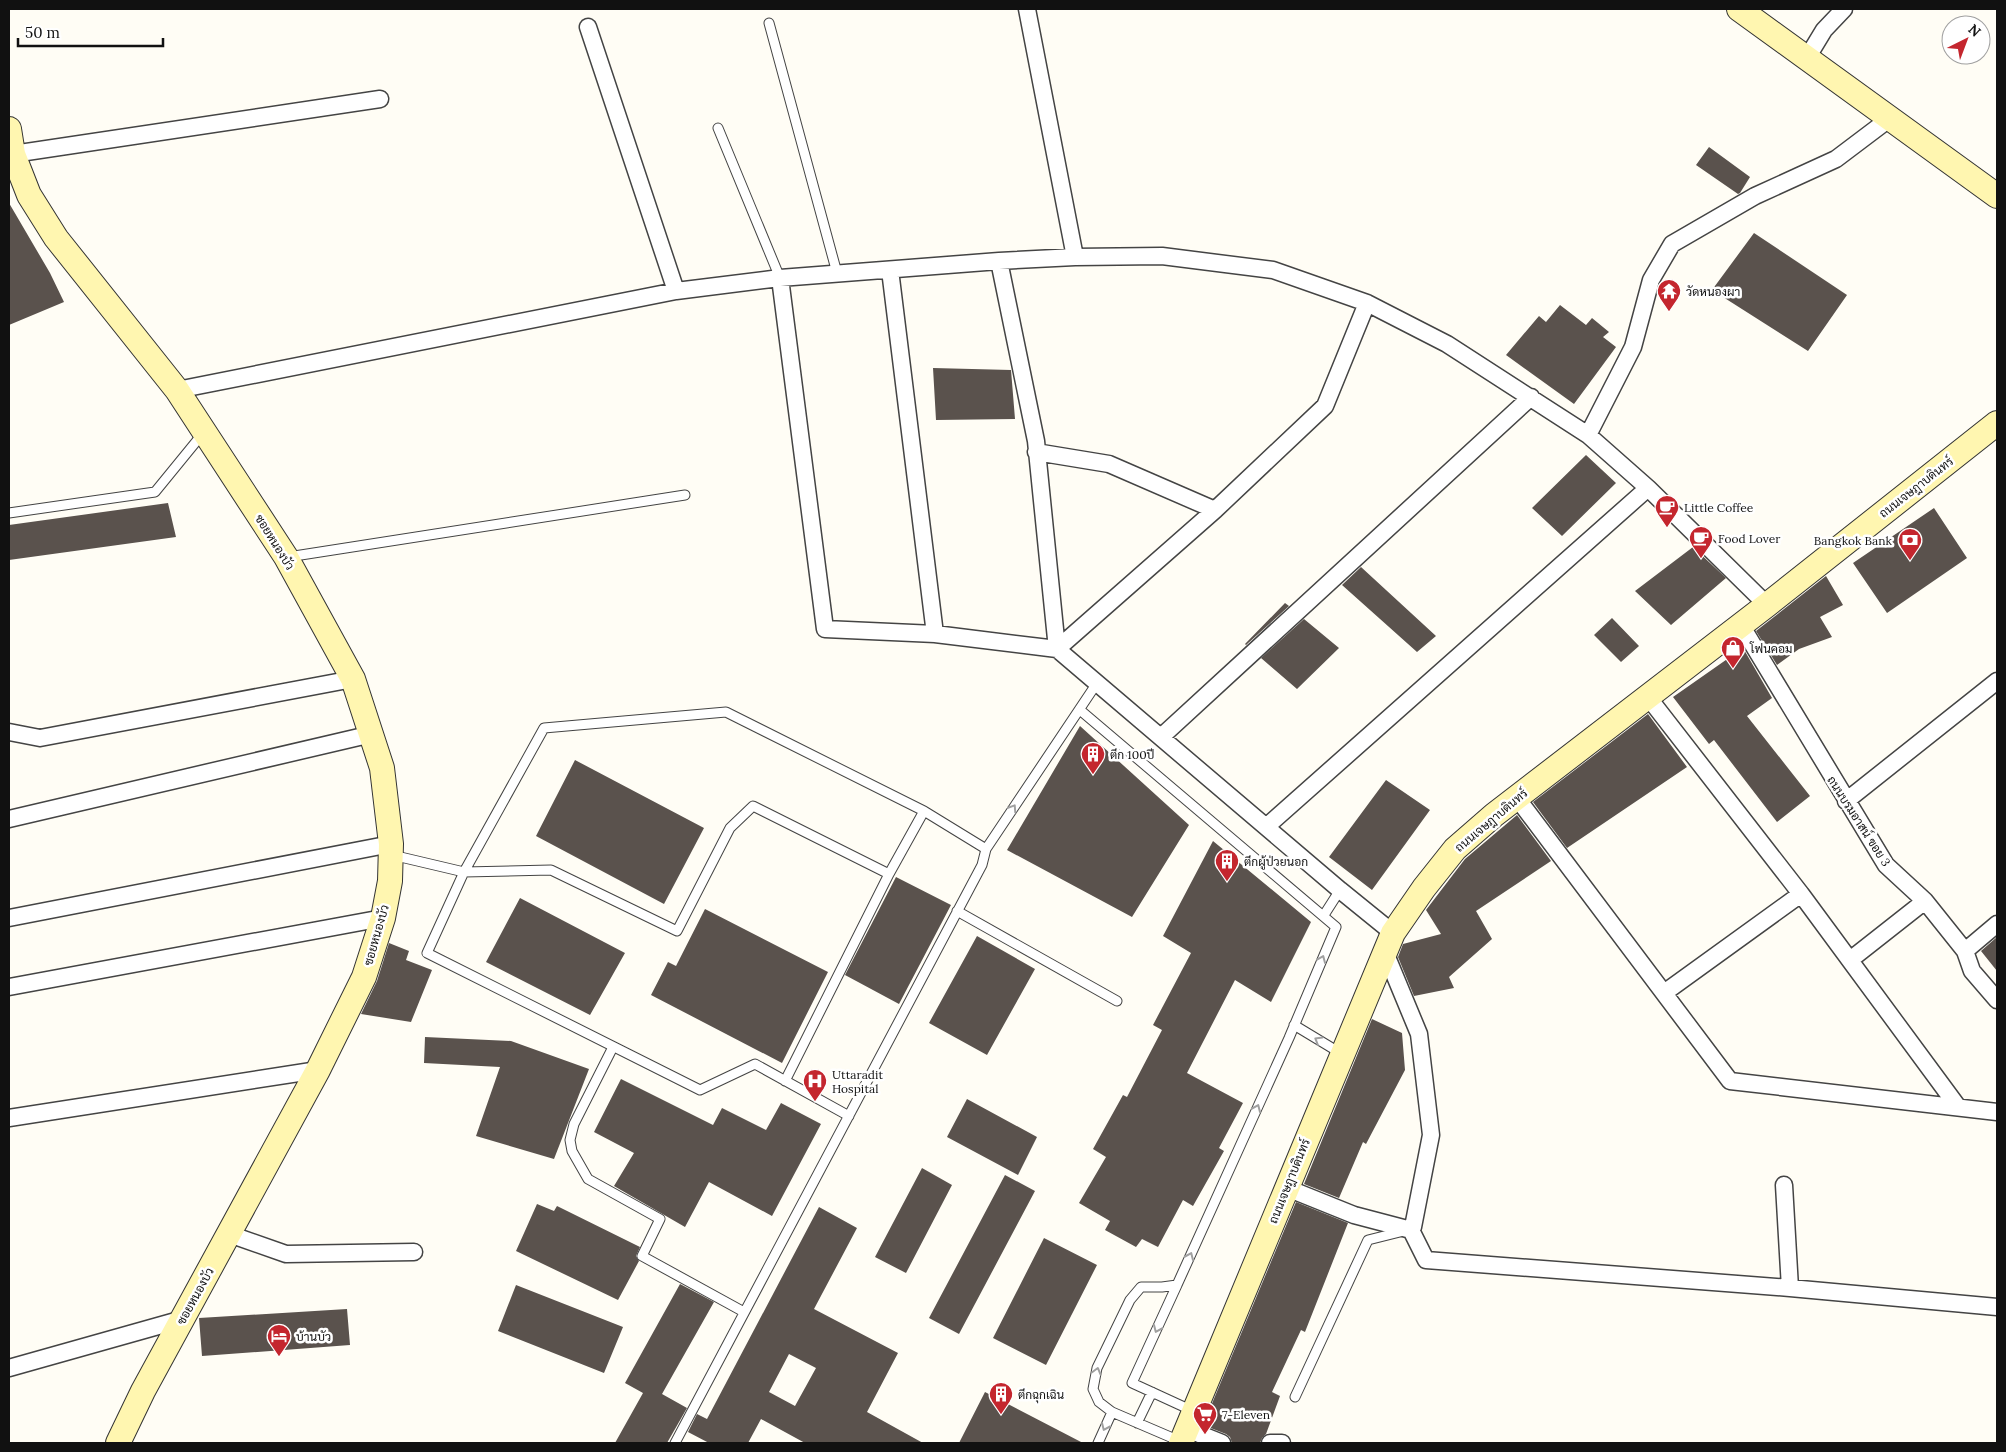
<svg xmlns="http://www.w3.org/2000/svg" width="2006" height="1452" font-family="Lora,Sarabun,serif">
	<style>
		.building { fill: #5a524d; fill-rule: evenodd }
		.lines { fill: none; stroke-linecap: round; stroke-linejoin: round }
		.lane-casing { stroke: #444; stroke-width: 11 }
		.street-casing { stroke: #444; stroke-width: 19 }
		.secondary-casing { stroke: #333; stroke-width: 26 }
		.lane { stroke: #fff; stroke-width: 9 }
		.street { stroke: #fff; stroke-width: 16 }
		.secondary { stroke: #fff6b0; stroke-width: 24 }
		.oneway { stroke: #a0a0a0 }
		.labels { text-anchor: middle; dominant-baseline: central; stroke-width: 5; stroke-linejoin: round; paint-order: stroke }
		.poi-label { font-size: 12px; fill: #111; stroke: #fff; text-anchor: start }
		.street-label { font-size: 12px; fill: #111; stroke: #fff }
	</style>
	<rect width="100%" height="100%" fill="#fffdf5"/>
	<path class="building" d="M 1709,147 L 1750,177 L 1740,193 L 1738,194 L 1696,165 Z
		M 9,203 L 50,273 L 64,302 L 9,325 Z
		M 1754,233 L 1847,295 L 1808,351 L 1712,290 Z
		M 1560,305 L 1586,325 L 1592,318 L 1609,332 L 1603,337 L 1616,347 L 1574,404 L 1506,355 L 1539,316 L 1546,322 Z
		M 933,368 L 1011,370 L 1015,419 L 936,420 Z
		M 1586,455 L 1616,483 L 1562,536 L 1532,508 Z
		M 168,503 L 176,537 L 9,560 L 9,525 Z
		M 1934,508 L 1967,558 L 1887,613 L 1853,563 Z
		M 1693,547 L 1726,578 L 1671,625 L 1635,591 Z
		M 1361,567 L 1436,636 L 1417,652 L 1342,585 Z
		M 1826,576 L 1843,605 L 1820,617 L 1832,637 L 1799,649 L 1777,665 L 1756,631 Z
		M 1285,603 L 1289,606 L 1246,645 L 1245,644 Z
		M 1612,618 L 1639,646 L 1621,662 L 1594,635 Z
		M 1304,619 L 1339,648 L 1297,689 L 1261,658 Z
		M 1743,648 L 1772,698 L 1747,716 L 1810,796 L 1777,822 L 1714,740 L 1709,744 L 1673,697 Z
		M 1648,714 L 1687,767 L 1567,848 L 1533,802 Z
		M 1080,726 L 1189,825 L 1132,917 L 1007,850 Z
		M 575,760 L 704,828 L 664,904 L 536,836 Z
		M 1386,780 L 1430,810 L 1372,890 L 1329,857 Z
		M 1517,815 L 1551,861 L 1476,911 L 1492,939 L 1449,977 L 1454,988 L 1414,996 L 1398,957 L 1403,944 L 1441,934 L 1426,910 L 1465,859 Z
		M 1213,841 L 1311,922 L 1271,1002 L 1235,980 L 1187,1073 L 1243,1103 L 1219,1148 L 1224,1151 L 1193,1206 L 1183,1200 L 1158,1247 L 1142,1239 L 1136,1247 L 1105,1230 L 1110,1221 L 1079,1203 L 1106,1157 L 1093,1149 L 1123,1095 L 1127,1097 L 1162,1030 L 1153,1025 L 1191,953 L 1163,936 Z
		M 896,877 L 951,905 L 899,1004 L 845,975 Z
		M 520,898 L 625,953 L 590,1015 L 486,962 Z
		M 705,909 L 828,972 L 782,1063 L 651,995 L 668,962 L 676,966 Z
		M 977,936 L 1035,969 L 987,1055 L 929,1023 Z
		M 1997,937 L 1997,971 L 1981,951 Z
		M 389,943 L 409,951 L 406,960 L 432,970 L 411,1022 L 361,1014 L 377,981 Z
		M 1372,1019 L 1402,1033 L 1405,1070 L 1366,1144 L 1363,1142 L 1339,1198 L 1304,1184 Z
		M 425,1037 L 511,1041 L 589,1069 L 554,1159 L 476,1136 L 500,1067 L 424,1063 Z
		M 621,1079 L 713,1125 L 722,1108 L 766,1130 L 781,1103 L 821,1124 L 772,1216 L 709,1182 L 685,1227 L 614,1186 L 634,1153 L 594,1132 Z
		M 967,1099 L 1037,1137 L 1018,1175 L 947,1137 Z
		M 922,1168 L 952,1185 L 906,1273 L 875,1257 Z
		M 1005,1175 L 1035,1191 L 959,1334 L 929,1318 Z
		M 1296,1202 L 1348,1223 L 1305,1332 L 1301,1330 L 1272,1392 L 1280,1396 L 1266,1434 L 1262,1438 L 1260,1443 L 1232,1443 L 1230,1437 L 1226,1434 L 1203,1425 Z
		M 537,1204 L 554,1211 L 557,1206 L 640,1247 L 636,1256 L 639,1261 L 618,1300 L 516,1251 Z
		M 819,1207 L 857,1228 L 814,1309 L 898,1353 L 867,1412 L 923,1443 L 805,1443 L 761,1419 L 748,1443 L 709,1443 L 688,1432 L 697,1414 L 707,1419 ZM 789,1354 L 816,1368 L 795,1406 L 769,1392 Z
		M 1044,1238 L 1097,1265 L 1046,1365 L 993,1338 Z
		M 680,1284 L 714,1302 L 662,1394 L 687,1408 L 667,1443 L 615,1443 L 643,1393 L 625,1383 Z
		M 516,1285 L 623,1327 L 604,1373 L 498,1331 Z
		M 347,1309 L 350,1345 L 202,1356 L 199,1318 Z
		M 985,1392 L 1083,1443 L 959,1443 Z"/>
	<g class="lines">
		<g class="lane-casing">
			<path id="lane" d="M 769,23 L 837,273
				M 718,128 L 780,278
				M 9,513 L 155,492 L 204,432
				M 288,557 L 685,495
				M 1080,710 L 1336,927 L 1289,1038 L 1177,1285 L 1162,1287 L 1141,1287 L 1130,1300 L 1097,1368 L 1093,1389 L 1099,1402 L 1112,1412 L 1182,1442
				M 392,855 L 464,872 L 551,870 L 677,931 L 730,828 L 753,806 L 889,874
				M 957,911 L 1117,1001
				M 1324,915 L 1340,890
				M 1294,1025 L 1342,1054
				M 613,1047 L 574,1124 L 570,1140 L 572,1151 L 588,1179 L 660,1219 L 642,1256 L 744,1312
				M 785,1081 L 889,874 L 924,811
				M 849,1116 L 755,1064 L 700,1090 L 427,953 L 464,872 L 544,728 L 726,712 L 924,811 L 986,849
				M 1177,1285 L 1132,1383 L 1193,1411
				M 1295,1397 L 1368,1240 L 1404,1231
				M 1137,1423 L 1152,1392
				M 675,1443 L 982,865 L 986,849 L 1097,683
				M 1098,1443 L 1112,1412"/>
		</g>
		<g class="street-casing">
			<path id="street" d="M 1027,9 L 1075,257
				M 588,27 L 676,291
				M 1807,58 L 1824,30 L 1844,9
				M 13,154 L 380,99
				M 999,261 L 1036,441 L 1057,649
				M 890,270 L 935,634
				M 780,278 L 825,629 L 935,634 L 1057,649 L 1340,890 L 1393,933
				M 177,390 L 676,291 L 780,278 L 999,261 L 1075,257 L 1162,256 L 1273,270 L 1367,303 L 1447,344 L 1588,435 L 1648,488 L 1767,605
				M 1588,435 L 1633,347 L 1651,280 L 1672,244 L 1755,196 L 1836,159 L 1889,119
				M 1036,452 L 1109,464 L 1215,510
				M 1741,625 L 1886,865 L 1925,901 L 1965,951 L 1972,971 L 1997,1000
				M 1057,649 L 1215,510 L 1325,406 L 1367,303
				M 1648,697 L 1801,894 L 1958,1107
				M 9,732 L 40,738 L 353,679
				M 1161,737 L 1531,397
				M 1517,798 L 1730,1081 L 1997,1112
				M 1846,801 L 1997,681
				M 9,819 L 372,734
				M 1266,827 L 1648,488
				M 9,918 L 391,844
				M 1965,951 L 1997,924
				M 1385,952 L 1419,1034 L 1431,1135 L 1413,1227 L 1411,1230 L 1426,1260 L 1790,1288 L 1997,1307
				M 1850,960 L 1925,901
				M 9,987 L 383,918
				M 1664,993 L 1801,894
				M 9,1118 L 318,1070
				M 1784,1185 L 1790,1288
				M 1287,1188 L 1354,1215 L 1411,1230
				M 229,1234 L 286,1254 L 414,1252
				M 9,1368 L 183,1319
				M 1187,1429 L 1222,1443
				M 1270,1443 L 1282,1443"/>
		</g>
		<g class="secondary-casing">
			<path id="secondary" d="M 1739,9 L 1997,196
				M 9,129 L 13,154 L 29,195 L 56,238 L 177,390 L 286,557 L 353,679 L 382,768 L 391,844 L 390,881 L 383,918 L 364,977 L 318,1070 L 143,1391 L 118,1443
				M 1181,1443 L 1393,933 L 1424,888 L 1455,849 L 1494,815 L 1767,605 L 1997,423"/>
		</g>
		<use href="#lane" class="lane"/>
		<use href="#street" class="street"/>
		<use href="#secondary" class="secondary"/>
	</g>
	<defs><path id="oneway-chevron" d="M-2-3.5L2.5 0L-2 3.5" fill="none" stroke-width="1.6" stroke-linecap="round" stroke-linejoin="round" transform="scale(1.25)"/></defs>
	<g class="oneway">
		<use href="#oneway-chevron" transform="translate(1013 808) rotate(-57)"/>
		<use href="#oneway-chevron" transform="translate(1322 959) rotate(-67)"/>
		<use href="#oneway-chevron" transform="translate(1318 1040) rotate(-149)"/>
		<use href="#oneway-chevron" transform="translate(1257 1108) rotate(-66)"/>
		<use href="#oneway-chevron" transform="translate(1190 1256) rotate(-66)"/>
		<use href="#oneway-chevron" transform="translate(1157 1329) rotate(114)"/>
		<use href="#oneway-chevron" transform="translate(1097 1371) rotate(-75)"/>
		<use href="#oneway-chevron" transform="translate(1105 1427) rotate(114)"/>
	</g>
	<defs>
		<g id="temple-pin" transform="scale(1.25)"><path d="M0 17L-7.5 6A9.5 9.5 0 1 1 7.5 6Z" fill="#c4262e" stroke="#fff"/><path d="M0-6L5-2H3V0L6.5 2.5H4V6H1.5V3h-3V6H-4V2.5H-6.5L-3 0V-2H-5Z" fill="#fff"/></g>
		<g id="cafe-pin" transform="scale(1.25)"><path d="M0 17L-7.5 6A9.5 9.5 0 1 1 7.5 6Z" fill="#c4262e" stroke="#fff"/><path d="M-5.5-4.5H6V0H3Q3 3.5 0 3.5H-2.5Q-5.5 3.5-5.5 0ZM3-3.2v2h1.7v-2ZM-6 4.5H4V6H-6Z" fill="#fff"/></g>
		<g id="bank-pin" transform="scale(1.25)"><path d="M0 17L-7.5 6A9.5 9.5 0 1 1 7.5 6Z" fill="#c4262e" stroke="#fff"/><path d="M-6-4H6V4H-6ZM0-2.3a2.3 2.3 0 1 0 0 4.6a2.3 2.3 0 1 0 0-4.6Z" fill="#fff"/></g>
		<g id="shop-pin" transform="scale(1.25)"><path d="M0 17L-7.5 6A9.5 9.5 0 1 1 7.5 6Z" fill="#c4262e" stroke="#fff"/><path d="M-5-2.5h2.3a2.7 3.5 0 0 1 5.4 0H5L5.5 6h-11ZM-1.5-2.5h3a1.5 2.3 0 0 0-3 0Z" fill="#fff"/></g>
		<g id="building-pin" transform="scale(1.25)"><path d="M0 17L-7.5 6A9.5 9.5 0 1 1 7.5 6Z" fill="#c4262e" stroke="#fff"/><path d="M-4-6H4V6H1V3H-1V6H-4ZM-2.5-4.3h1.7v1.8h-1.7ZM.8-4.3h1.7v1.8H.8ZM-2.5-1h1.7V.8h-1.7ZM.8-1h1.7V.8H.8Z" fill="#fff"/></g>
		<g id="hospital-pin" transform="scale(1.25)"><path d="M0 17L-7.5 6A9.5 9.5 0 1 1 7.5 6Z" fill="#c4262e" stroke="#fff"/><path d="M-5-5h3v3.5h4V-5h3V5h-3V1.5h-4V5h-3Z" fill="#fff"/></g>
		<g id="hotel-pin" transform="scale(1.25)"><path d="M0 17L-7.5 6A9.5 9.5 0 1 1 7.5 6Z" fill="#c4262e" stroke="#fff"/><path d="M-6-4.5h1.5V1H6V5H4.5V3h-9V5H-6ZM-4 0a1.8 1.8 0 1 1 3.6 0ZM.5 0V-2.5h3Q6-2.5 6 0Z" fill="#fff"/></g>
		<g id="supermarket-pin" transform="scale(1.25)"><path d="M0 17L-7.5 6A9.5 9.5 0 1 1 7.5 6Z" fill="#c4262e" stroke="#fff"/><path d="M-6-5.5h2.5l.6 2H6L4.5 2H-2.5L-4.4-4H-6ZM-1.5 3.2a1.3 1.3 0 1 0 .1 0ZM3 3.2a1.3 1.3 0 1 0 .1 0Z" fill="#fff"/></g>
	</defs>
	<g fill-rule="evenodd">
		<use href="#temple-pin" x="1669" y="291"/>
		<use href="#cafe-pin" x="1667" y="507"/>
		<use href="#cafe-pin" x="1701" y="538"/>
		<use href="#bank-pin" x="1910" y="540"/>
		<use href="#shop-pin" x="1733" y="648"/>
		<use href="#building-pin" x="1093" y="754"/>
		<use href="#building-pin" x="1227" y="861"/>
		<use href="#hospital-pin" x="815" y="1081"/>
		<use href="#hotel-pin" x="279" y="1336"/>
		<use href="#building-pin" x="1001" y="1394"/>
		<use href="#supermarket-pin" x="1205" y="1414"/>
	</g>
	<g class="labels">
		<g class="poi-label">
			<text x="1686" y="291">วัดหนองผา</text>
			<text x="1684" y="507">Little Coffee</text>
			<text x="1718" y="538">Food Lover</text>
			<text x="1892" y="540" text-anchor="end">Bangkok Bank</text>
			<text x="1750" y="648">โฟนคอม</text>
			<text x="1110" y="754">ตึก 100ปี</text>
			<text x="1244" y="861">ตึกผู้ป่วยนอก</text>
			<text x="832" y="1074">Uttaradit<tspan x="832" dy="14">Hospital</tspan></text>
			<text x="296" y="1336">บ้านบัว</text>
			<text x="1018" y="1394">ตึกฉุกเฉิน</text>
			<text x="1222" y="1414">7-Eleven</text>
		</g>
		<g class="street-label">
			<text transform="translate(1916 487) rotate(-38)">ถนนเจษฎาบดินทร์</text>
			<text transform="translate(275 542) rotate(58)">ซอยหนองบัว</text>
			<text transform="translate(1491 820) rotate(-40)">ถนนเจษฎาบดินทร์</text>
			<text transform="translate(1859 821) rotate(57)">ถนนบรมอาสน์ ฃอย 3</text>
			<text transform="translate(376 935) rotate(-74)">ซอยหนองบัว</text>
			<text transform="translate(1289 1181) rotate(-68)">ถนนเจษฎาบดินทร์</text>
			<text transform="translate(195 1296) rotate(-61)">ซอยหนองบัว</text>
		</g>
	</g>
	<rect width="2006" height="1452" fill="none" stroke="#111111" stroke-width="20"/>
	<g transform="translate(1966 40) rotate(42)"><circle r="24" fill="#ffffff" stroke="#a0a0a0"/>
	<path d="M0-4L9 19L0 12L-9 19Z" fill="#c4262e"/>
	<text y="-8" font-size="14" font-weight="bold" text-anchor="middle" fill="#111111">N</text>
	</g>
	<path d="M18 38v8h145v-8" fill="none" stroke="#111111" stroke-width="2.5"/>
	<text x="25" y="38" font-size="15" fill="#111111" stroke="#ffffff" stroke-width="4" paint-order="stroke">50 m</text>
</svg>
